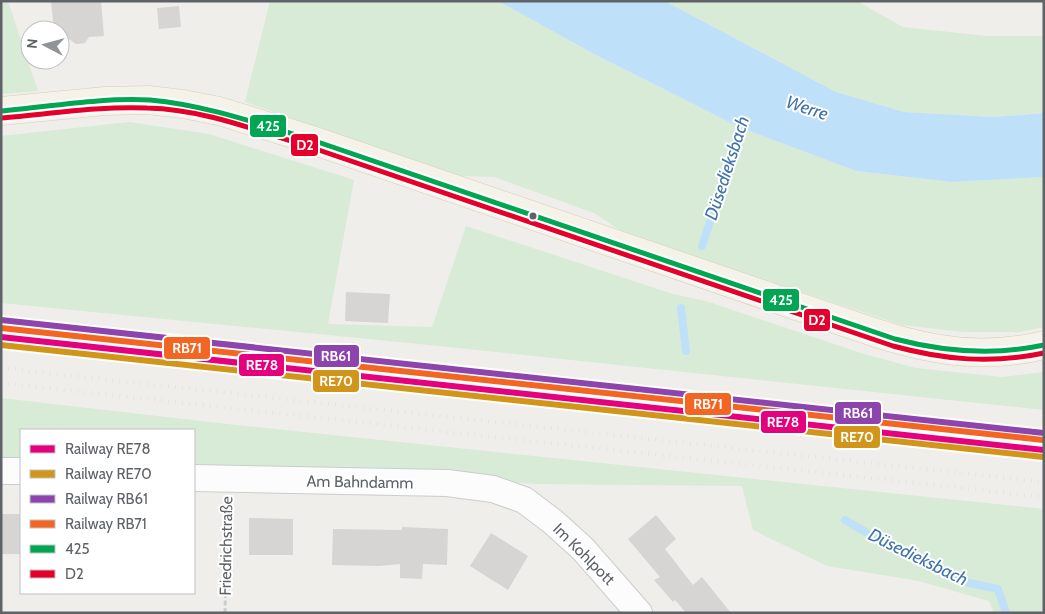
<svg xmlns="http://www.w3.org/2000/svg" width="1045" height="614" font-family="Cabin,sans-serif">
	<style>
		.green { fill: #d8ebd6 }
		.water { fill: #bfe0f9 }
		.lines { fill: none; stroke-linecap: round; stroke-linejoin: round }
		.stream { stroke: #bfe0f9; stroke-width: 8 }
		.building { fill: #d6d5d3 }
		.minor-casing { stroke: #cbcccc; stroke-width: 28 }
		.major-casing { stroke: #d7ceb8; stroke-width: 29 }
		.path { stroke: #cacfcc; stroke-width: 3; stroke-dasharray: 5 2.5; stroke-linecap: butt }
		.minor { stroke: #fdfcfc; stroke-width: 26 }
		.major { stroke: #f4f2e9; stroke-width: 28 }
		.rail { stroke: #e4e4e4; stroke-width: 4; stroke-dasharray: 1 6; stroke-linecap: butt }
		.bus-1-casing { stroke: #fff; stroke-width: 9 }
		.bus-2-casing { stroke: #fff; stroke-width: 9 }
		.bus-1 { stroke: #00a651; stroke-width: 5 }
		.bus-2 { stroke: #e4002b; stroke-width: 5 }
		.rail-1-casing { stroke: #fff; stroke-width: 10 }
		.rail-2-casing { stroke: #fff; stroke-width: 10 }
		.rail-3-casing { stroke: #fff; stroke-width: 10 }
		.rail-4-casing { stroke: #fff; stroke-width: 10 }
		.rail-1 { stroke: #e5007d; stroke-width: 6 }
		.rail-2 { stroke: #d1951a; stroke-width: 6 }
		.rail-3 { stroke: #8e44ad; stroke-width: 6 }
		.rail-4 { stroke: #f26522; stroke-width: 6 }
		.bus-dot { fill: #5f6368; stroke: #fff; stroke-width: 2 }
		.labels { text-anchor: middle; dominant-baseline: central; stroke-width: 4; stroke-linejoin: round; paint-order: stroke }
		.street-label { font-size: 16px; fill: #5f6368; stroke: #fff }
		.water-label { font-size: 18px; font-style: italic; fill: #4174aa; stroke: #fff }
		.line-badge { stroke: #fff; stroke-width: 2 }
		.badge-label { font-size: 14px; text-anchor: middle; font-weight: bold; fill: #fff }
	</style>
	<rect width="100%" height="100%" fill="#efeeea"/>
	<path class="green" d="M 1,1 L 8,1 L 38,91 L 1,94 Z
		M 270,1 L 498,1 L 594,54 L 739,127 L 856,171 L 952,182 L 1044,177 L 1044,327 L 1019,332 L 963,332 L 902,325 L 627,235 L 594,213 L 494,177 L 457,176 L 245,102 Z
		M 665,1 L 857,1 L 903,27 L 987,36 L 1044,36 L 1044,113 L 993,117 L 904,112 L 836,92 Z
		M 129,122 L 209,134 L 354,180 L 328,324 L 432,327 L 466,226 L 673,294 L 706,301 L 864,354 L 916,368 L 1002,377 L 1044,372 L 1044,410 L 429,345 L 1,303 L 1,136 Z
		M 1,398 L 236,425 L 1044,509 L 1044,613 L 994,613 L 989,601 L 919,581 L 827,566 L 753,530 L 742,486 L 536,484 L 462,477 L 194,468 L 194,430 L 21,430 L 21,463 L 1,462 Z"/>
	<path class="water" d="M 498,1 L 665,1 L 836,92 L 904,112 L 993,117 L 1044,113 L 1044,177 L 952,182 L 856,171 L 739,127 L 594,54 Z"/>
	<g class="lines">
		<path class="stream" d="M 702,246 L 744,117
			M 681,308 L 686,351
			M 845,520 L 869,534 L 969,583 L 998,589 L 1006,613"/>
	</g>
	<path class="building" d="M 51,1 L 101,1 L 104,36 L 89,37 L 85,43 L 76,44 L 69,39 L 60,40 L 60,30 L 54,30 Z
		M 179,6 L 181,27 L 159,29 L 157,8 Z
		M 346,292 L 390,294 L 388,323 L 345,321 Z
		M 1,514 L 21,514 L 21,554 L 1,554 Z
		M 656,515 L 676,539 L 665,549 L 693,585 L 702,577 L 731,613 L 686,613 L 675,600 L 673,602 L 654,580 L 660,577 L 628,539 Z
		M 249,518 L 293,519 L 293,555 L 249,555 Z
		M 402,527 L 448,529 L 447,565 L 423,564 L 422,579 L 400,578 L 400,564 L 379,566 L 332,565 L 333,529 L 402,530 Z
		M 491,533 L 528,556 L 508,590 L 470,566 Z"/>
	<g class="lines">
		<g class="minor-casing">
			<path id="minor" d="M 1,471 L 21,471
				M 194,478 L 447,483 L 493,489 L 524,500 L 552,521 L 583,549 L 639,613"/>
		</g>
		<g class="major-casing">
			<path id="major" d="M 1,111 L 105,101 L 148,100 L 183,104 L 219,111 L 309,139 L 820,314 C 859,327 900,343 941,349 C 975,355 1011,353 1044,345"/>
		</g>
		<path class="path" d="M 225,613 L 227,503"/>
		<use href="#minor" class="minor"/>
		<use href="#major" class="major"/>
		<path class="rail" d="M 1,368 L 1044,482
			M 1,383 L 1044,497"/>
		<g class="bus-1-casing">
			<path id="bus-1" d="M 1,111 C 47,107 104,97 150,100 C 205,105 256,123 309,139 L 895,339 C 945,352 993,356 1044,345"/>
		</g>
		<g class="bus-2-casing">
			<path id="bus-2" d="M 2,118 C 50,114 99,106 147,108 C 202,109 255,130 307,146 L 893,346 C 944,360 992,364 1044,353"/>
		</g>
		<use href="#bus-1" class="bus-1"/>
		<use href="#bus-2" class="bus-2"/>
		<g class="rail-1-casing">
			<path id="rail-1" d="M 1,337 L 1044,450"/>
		</g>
		<g class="rail-2-casing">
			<path id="rail-2" d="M 1,345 L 1043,457"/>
		</g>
		<g class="rail-3-casing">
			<path id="rail-3" d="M 1,320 L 1044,433"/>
		</g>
		<g class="rail-4-casing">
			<path id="rail-4" d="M 1,328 L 1043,440"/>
		</g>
		<use href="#rail-1" class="rail-1"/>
		<use href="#rail-2" class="rail-2"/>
		<use href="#rail-3" class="rail-3"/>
		<use href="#rail-4" class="rail-4"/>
	</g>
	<circle class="bus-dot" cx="533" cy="216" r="4.5"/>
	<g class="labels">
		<g class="street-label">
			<text transform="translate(360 482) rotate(1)">Am Bahndamm</text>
			<text transform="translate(226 546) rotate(-89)">Friedrichstraße</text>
			<text transform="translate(584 554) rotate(45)">Im Kohlpott</text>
		</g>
		<g class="water-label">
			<text transform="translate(807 108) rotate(18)">Werre</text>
			<text transform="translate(727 168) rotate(-72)">Düsedieksbach</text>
			<text transform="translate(918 557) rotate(26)">Düsedieksbach</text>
		</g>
	</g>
	<g class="line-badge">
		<rect x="249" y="114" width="38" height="24" rx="5" fill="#00a651"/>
		<rect x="290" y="133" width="29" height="24" rx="5" fill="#e4002b"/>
		<rect x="762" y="288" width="38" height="24" rx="5" fill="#00a651"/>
		<rect x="803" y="308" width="28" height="24" rx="5" fill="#e4002b"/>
		<rect x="163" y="336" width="48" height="24" rx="5" fill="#f26522"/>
		<rect x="313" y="344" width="47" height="24" rx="5" fill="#8e44ad"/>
		<rect x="238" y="353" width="47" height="24" rx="5" fill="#e5007d"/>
		<rect x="312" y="369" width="48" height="24" rx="5" fill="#d1951a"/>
		<rect x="684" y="392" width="48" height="24" rx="5" fill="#f26522"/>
		<rect x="834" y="401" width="48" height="24" rx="5" fill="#8e44ad"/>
		<rect x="760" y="410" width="47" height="24" rx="5" fill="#e5007d"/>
		<rect x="833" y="425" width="48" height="24" rx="5" fill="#d1951a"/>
	</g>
	<g class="badge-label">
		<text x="268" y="131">425</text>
		<text x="305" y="150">D2</text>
		<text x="781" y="305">425</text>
		<text x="817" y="325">D2</text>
		<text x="187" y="353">RB71</text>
		<text x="336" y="361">RB61</text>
		<text x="262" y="370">RE78</text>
		<text x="336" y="386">RE70</text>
		<text x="708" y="409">RB71</text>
		<text x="858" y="418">RB61</text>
		<text x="783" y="427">RE78</text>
		<text x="857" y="442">RE70</text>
	</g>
	<rect width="1045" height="614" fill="none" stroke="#5f6368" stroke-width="5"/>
	<rect x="20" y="429" width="175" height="165" fill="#ffffff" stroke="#bfc1c3"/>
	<rect x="30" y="445" width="25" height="8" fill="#e5007d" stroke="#bfc1c3"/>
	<text x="65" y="454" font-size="15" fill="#5f6368">Railway RE78</text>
	<rect x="30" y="470" width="25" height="8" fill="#d1951a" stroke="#bfc1c3"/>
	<text x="65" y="479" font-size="15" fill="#5f6368">Railway RE70</text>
	<rect x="30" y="495" width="25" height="8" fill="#8e44ad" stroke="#bfc1c3"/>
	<text x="65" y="504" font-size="15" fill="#5f6368">Railway RB61</text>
	<rect x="30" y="520" width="25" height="8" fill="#f26522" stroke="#bfc1c3"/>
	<text x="65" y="529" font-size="15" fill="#5f6368">Railway RB71</text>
	<rect x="30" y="545" width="25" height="8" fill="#00a651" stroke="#bfc1c3"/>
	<text x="65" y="554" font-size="15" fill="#5f6368">425</text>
	<rect x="30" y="570" width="25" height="8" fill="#e4002b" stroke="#bfc1c3"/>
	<text x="65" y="579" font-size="15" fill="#5f6368">D2</text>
	<g transform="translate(45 45) rotate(276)"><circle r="24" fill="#ffffff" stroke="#bfc1c3"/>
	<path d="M0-4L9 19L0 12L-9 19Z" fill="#919496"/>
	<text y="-8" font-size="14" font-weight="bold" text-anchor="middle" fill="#5f6368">N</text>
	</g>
</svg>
